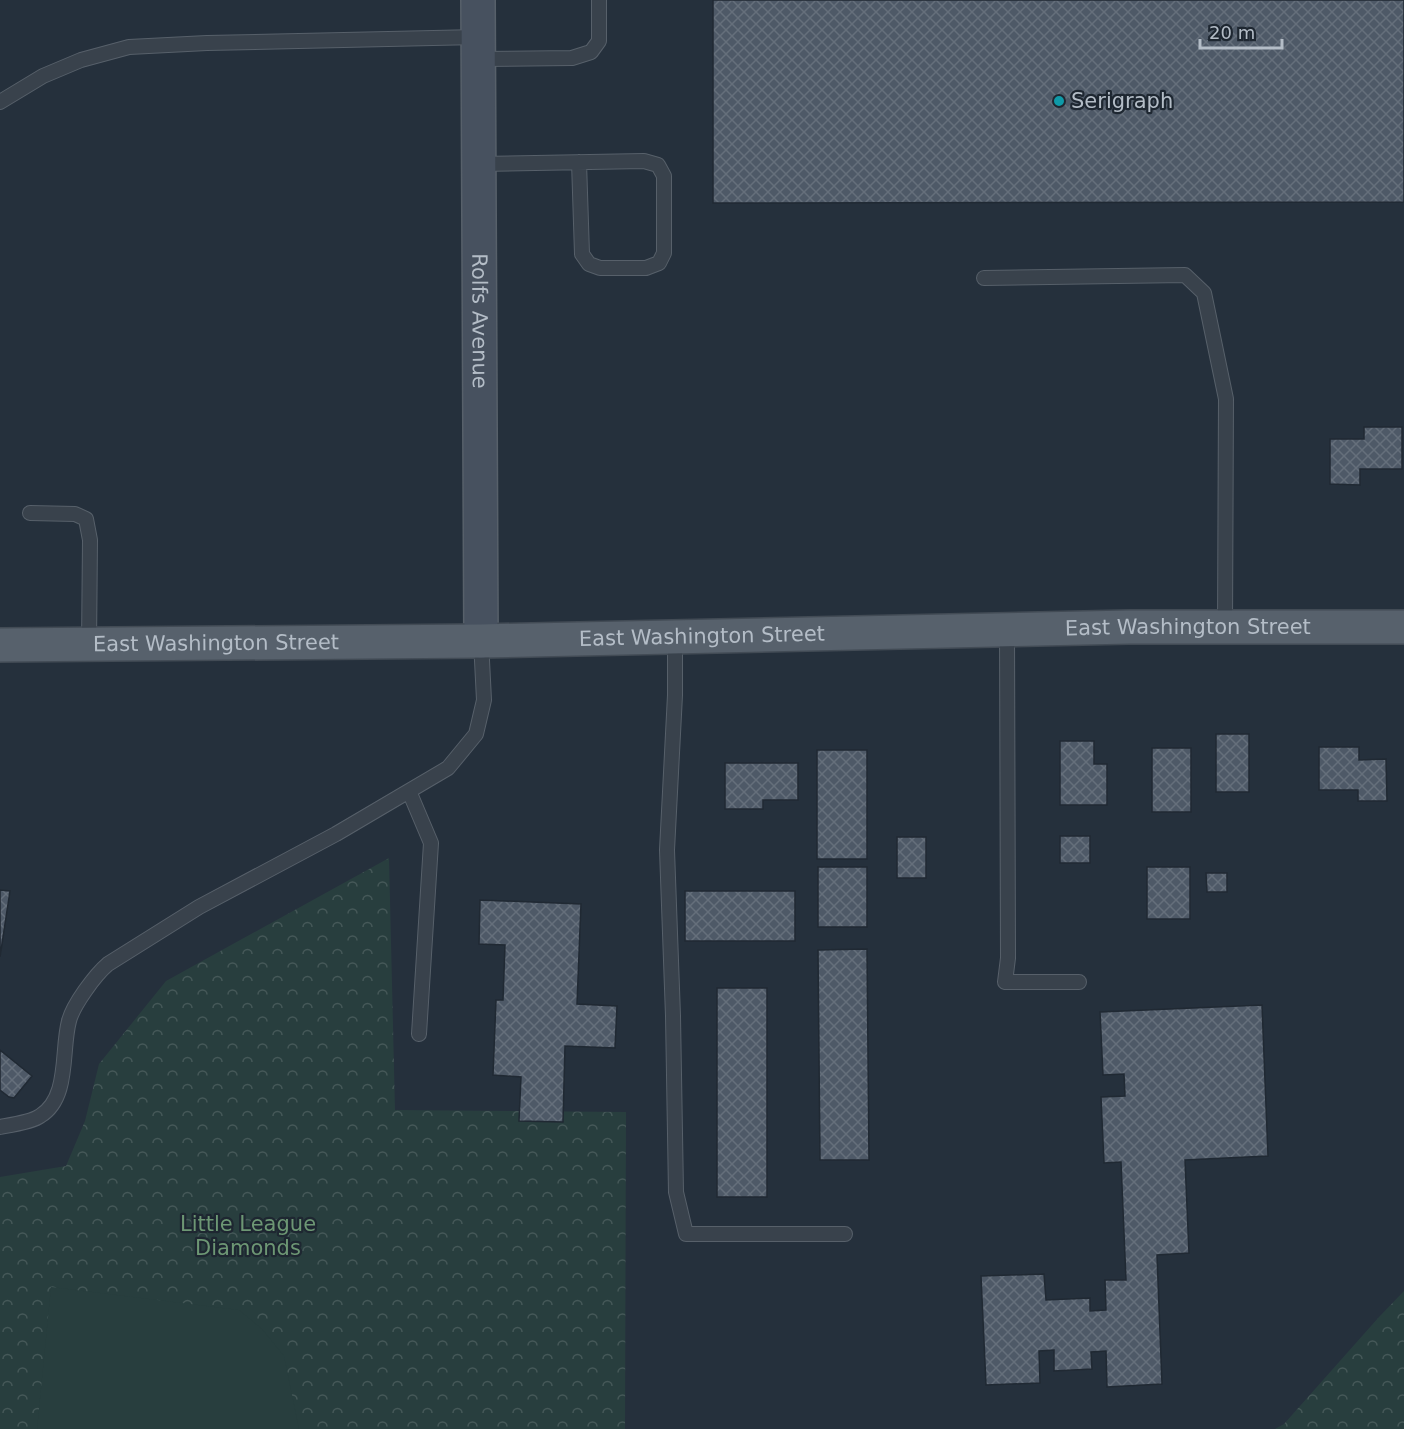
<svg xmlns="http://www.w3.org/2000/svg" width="1404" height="1429" font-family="'DejaVu Sans',sans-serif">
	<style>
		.forest { fill: url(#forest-crowns) }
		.pitch { fill: #283e3e }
		.building { fill: url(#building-cross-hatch); stroke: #202933; stroke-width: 1.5 }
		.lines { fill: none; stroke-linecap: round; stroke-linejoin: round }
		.lane-casing { stroke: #57606a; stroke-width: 16 }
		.secondary-casing { stroke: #57606a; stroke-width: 36 }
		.primary-casing { stroke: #424b55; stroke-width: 36 }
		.lane { stroke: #39424c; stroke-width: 14 }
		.secondary { stroke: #47515f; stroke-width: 33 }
		.primary { stroke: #57616c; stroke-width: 33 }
		.culture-dot { fill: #0f9aa8; stroke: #1e2731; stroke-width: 2 }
		.labels { text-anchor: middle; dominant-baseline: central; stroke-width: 4.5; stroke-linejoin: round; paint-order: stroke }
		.poi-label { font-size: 21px; fill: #b4bdc7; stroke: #1e2731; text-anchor: start }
		.street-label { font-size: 21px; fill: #b4bdc7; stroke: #1e2731 }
		.park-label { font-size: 21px; fill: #6d9774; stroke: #1e2731 }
	</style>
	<defs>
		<pattern id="forest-crowns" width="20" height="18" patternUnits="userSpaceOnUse" patternTransform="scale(1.5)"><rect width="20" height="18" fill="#283e3e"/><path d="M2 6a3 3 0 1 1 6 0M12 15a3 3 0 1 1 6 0" fill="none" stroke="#455858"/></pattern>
		<pattern id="building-cross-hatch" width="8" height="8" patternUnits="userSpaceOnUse" patternTransform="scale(1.5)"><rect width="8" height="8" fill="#4e5967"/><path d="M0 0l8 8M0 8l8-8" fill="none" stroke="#656f7b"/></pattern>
	</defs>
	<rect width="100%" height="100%" fill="#25303c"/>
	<path class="forest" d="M 389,858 L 395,1110 L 626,1112 L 625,1429 L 0,1429 L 0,1177 L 66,1166 L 85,1121 L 99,1064 L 166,981 Z
		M 1404,1291 L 1404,1429 L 1275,1429 L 1284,1424 L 1379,1317 Z"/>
	<path class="pitch" d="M 51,1287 L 239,1310 L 262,1329 L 284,1356 L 299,1429 L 37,1429 Z"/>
	<path class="building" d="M 713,0 L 1404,0 L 1404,202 L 713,203 Z
		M 1364,427 L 1402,427 L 1402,469 L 1360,469 L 1360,485 L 1330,484 L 1330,439 L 1364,439 Z
		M 1216,734 L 1249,734 L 1249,792 L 1216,792 Z
		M 1060,741 L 1094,741 L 1094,764 L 1107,764 L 1107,805 L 1060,805 Z
		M 1319,747 L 1359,747 L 1359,760 L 1386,759 L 1387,801 L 1358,801 L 1358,790 L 1319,790 Z
		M 1152,748 L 1191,748 L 1191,812 L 1152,812 Z
		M 817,750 L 867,750 L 867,859 L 817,859 Z
		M 725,763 L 798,763 L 798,800 L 763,800 L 763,809 L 725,809 Z
		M 1060,836 L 1090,836 L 1090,863 L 1060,863 Z
		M 897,837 L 926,837 L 926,878 L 897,878 Z
		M 818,867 L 867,867 L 867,927 L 818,927 Z
		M 1147,867 L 1190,867 L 1190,919 L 1147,919 Z
		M 1206,873 L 1227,873 L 1227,892 L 1207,892 Z
		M 0,890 L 10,891 L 0,957 Z
		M 685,891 L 795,891 L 795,941 L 685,941 Z
		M 480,900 L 581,904 L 577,1004 L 617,1006 L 615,1048 L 565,1046 L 563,1122 L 519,1121 L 521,1077 L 493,1075 L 496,1000 L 503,1000 L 505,945 L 479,944 Z
		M 867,949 L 869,1160 L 820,1160 L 818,950 Z
		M 717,988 L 767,988 L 767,1197 L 717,1197 Z
		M 1262,1005 L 1268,1156 L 1185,1160 L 1189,1253 L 1157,1255 L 1162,1384 L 1107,1387 L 1106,1351 L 1091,1352 L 1092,1369 L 1054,1371 L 1054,1350 L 1039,1351 L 1040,1383 L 986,1385 L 981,1276 L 1044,1274 L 1046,1300 L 1090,1298 L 1090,1311 L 1106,1310 L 1105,1280 L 1126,1280 L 1121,1162 L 1104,1163 L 1101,1097 L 1125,1096 L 1124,1074 L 1103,1075 L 1100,1012 Z
		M 0,1050 L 32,1076 L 14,1098 L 9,1097 L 0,1090 Z"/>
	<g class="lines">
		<g class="lane-casing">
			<path id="lane" d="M 478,59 L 572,58 L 591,52 L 599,41 L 599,0
				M 0,102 L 43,76 L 81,60 L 129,47 L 207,43 L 478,37
				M 478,164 L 644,161 L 658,165 L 664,176 L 664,253 L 659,263 L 646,268 L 600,268 L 589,264 L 582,254 L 579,162
				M 984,278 L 1185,275 L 1204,293 L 1226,399 L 1225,627
				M 30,513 L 75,514 L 86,519 L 90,540 L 89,645
				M 1007,630 L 1008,958 L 1005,982 L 1079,982
				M 675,637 L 675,695 L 667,850 L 673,1016 L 676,1192 L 686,1234 L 845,1234
				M 409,791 L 431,843 L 419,1034
				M 0,1127 C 11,1125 32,1122 40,1116 C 70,1098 61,1050 69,1021 C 73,1005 95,975 108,964 L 199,907 L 336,834 L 448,768 L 476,734 L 484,700 L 481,641"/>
		</g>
		<g class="secondary-casing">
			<g id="secondary">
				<path id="s1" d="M 478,0 L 481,641"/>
			</g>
		</g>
		<g class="primary-casing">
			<g id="primary">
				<path id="s2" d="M 0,645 L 481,641 L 1129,627 L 1404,627"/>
			</g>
		</g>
		<use href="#lane" class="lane"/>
		<use href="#secondary" class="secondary"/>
		<use href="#primary" class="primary"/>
	</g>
	<circle class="culture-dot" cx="1059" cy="101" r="6"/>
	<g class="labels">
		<g class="poi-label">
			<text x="1071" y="101">Serigraph</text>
		</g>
		<g class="street-label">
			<text stroke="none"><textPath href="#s1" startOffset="321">Rolfs Avenue</textPath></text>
			<text stroke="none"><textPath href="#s2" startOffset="1188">East Washington Street</textPath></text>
			<text stroke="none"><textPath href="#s2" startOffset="702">East Washington Street</textPath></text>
			<text stroke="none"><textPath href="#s2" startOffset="216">East Washington Street</textPath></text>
		</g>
		<g class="park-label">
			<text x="248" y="1224">Little League<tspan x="248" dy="24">Diamonds</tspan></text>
		</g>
	</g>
	<path d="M1200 39v9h82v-9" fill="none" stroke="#b4bdc7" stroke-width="3"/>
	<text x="1209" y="39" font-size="18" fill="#b4bdc7" stroke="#1e2731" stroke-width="4.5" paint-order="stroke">20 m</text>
</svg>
